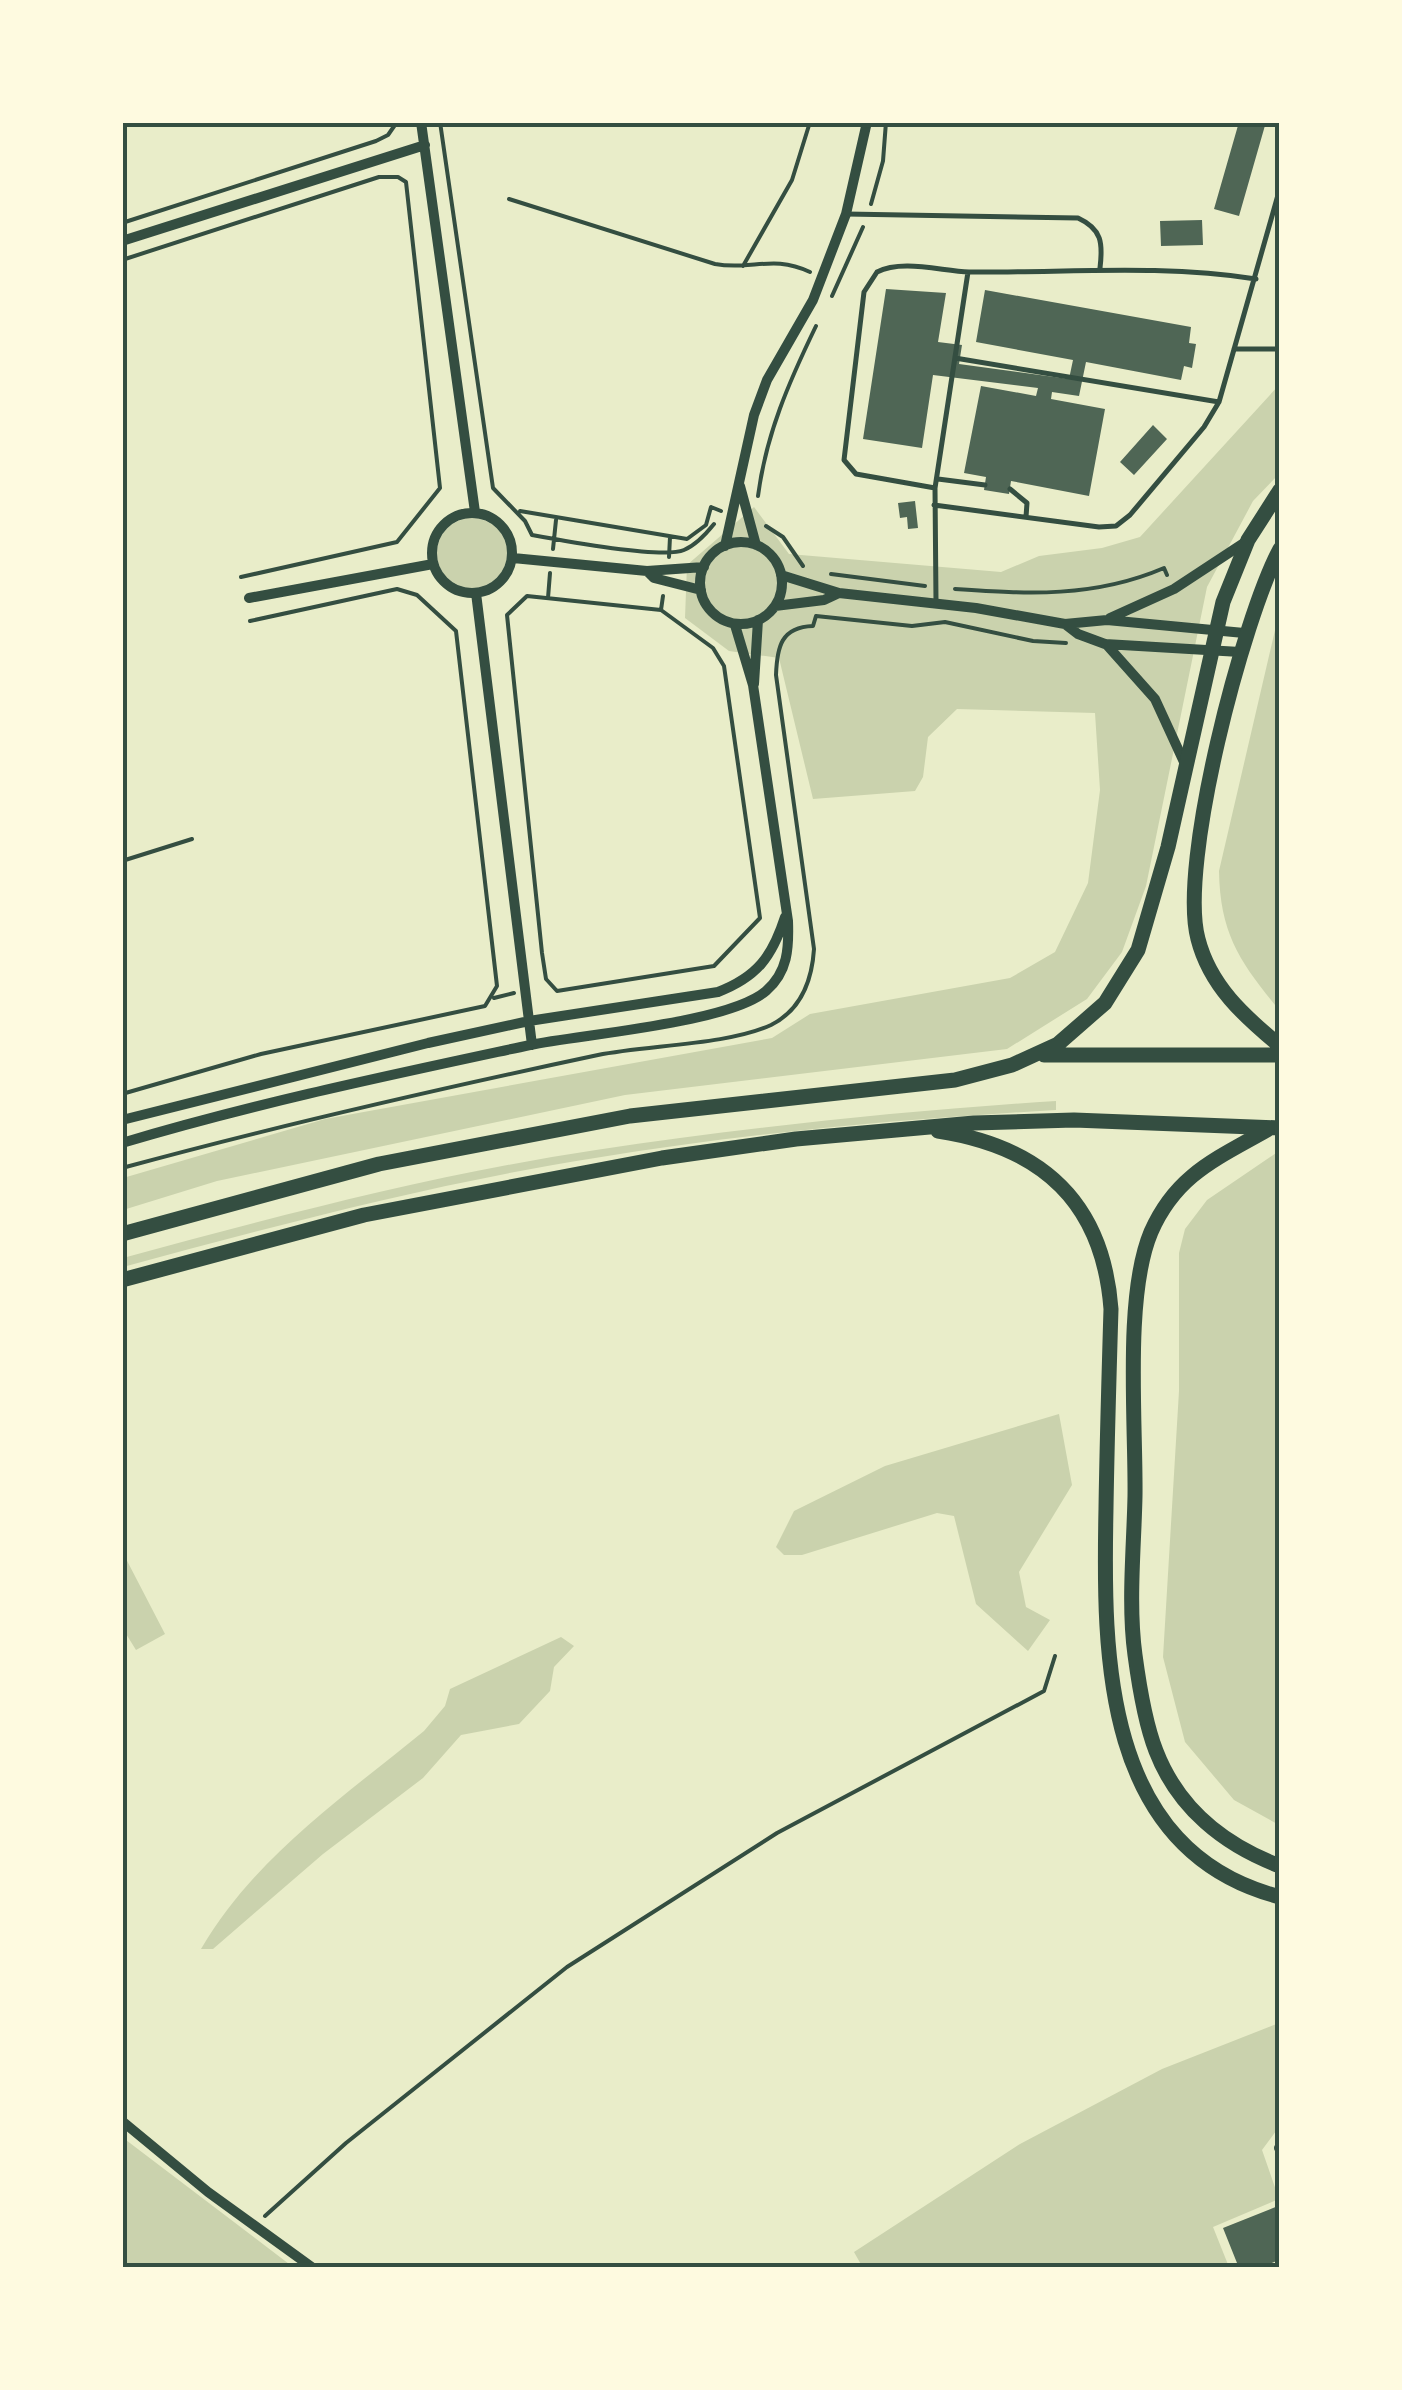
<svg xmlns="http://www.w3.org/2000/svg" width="1402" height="2390" font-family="Roboto,sans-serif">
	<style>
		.green { fill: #cad2ad }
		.building { fill: #4f6655 }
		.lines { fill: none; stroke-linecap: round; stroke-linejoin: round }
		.path { stroke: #344e41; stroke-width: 4 }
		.service { stroke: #344e41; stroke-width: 5 }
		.minor { stroke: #344e41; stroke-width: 10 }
		.trunk { stroke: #344e41; stroke-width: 15 }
		.neatline { fill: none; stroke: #344e41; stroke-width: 4 }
	</style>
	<rect width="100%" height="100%" fill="#e9edc9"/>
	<path class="green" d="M 1279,385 L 1279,474 L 1253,501 L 1207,587 L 1146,886 L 1122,952 L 1087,999 L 1007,1049 L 625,1095 L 217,1181 L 123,1210 L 123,1178 L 325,1119 L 772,1038 L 810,1014 L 1010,978 L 1055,952 L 1088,883 L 1100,790 L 1095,713 L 957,709 L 928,737 L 923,777 L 915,791 L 813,799 L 779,658 L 729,651 L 685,618 L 687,565 L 754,507 L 789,554 L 1001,572 L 1039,556 L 1102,548 L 1140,537 Z
		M437 553a35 35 0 1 1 70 0a35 35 0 1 1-70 0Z
		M 1279,613 L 1279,1010 C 1241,963 1220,935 1219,871 Z
		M 1056,1101 L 1056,1110 C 901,1119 748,1133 595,1158 C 436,1183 278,1225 123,1267 L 123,1258 C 278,1216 436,1174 596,1150 C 749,1127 902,1111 1056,1101 Z
		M 1279,1151 L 1279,1825 L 1234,1800 L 1185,1742 L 1163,1657 L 1179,1391 L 1179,1253 L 1185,1229 L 1207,1200 Z
		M 1059,1414 L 1072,1485 L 1019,1572 L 1026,1607 L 1050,1620 L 1028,1651 L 976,1604 L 954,1516 L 937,1513 L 802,1555 L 784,1555 L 776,1547 L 794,1511 L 885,1466 Z
		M 123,1553 L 165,1634 L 136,1650 L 123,1629 Z
		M 561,1637 L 574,1646 L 554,1667 L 550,1691 L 519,1724 L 461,1735 L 423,1778 L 323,1854 L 213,1949 L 201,1949 C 255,1857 342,1798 424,1731 L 445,1706 L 450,1689 Z
		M 1279,2023 L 1279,2127 L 1262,2150 L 1279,2199 L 1213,2227 L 1229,2267 L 863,2268 L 854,2252 L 1020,2144 L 1162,2069 Z
		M 122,2137 L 293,2267 L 123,2267 Z"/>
	<path class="building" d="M 1239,122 L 1266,122 L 1239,216 L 1214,209 Z
		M 1202,220 L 1203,245 L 1161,246 L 1160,221 Z
		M 886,289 L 946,293 L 938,342 L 962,345 L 959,364 L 1069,379 L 1073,360 L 976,342 L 985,290 L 1191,327 L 1189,343 L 1196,344 L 1192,368 L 1184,366 L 1181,380 L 1086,362 L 1079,396 L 1052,392 L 1051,399 L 1105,409 L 1089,496 L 1011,481 L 1009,494 L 984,490 L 986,477 L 964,473 L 981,386 L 1036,396 L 1038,388 L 933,375 L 922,448 L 863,439 Z
		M 1153,425 L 1167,439 L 1134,475 L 1120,462 Z
		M 915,501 L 918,528 L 908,529 L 907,517 L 900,518 L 898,503 Z
		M 1278,2206 L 1279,2260 L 1260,2268 L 1239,2268 L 1223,2228 Z"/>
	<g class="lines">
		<path class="path" d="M 440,122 L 493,488 L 525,521 L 532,535 C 559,540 663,559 684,550 C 696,545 706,534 714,524
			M 509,199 L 715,264 C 752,271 772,254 810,272
			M 871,204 L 883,161 L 886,122
			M 122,223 L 376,141 L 388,135 L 397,122
			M 122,260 L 379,177 L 398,177 L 406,182 L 440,488 L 397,542 L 241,577
			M 743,266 L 792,180 L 810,122
			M 832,296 L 863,227
			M 758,496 C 766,434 789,382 816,326
			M 520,511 L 687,539 L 706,525 L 711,507 L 721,511
			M 766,526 L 783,537 L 803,566
			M 553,549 L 556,520
			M 669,557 L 670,537
			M 831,574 L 925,586
			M 955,589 C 1028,594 1094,598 1164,568 L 1167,575
			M 548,598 L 550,573
			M 661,610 L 527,596 L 507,615 L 542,953 L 546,979 L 557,991 L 714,966 L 760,918 L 724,666 L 713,648 L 661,610 L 663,596
			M 122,861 L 192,839
			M 494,998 L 514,993
			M 122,1094 L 261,1054 L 485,1006 L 497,986 L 456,631 L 417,595 L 397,589 L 250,621
			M 122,1168 C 280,1125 438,1089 598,1055 C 648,1045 728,1045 771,1025 C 801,1010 812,980 814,949 L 776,675 C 777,647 781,627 813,626 L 816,616 L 912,626 L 945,622 L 1033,641 L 1066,643
			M 265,2216 L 346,2143 L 567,1967 L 777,1833 L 1044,1691 L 1055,1656"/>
		<path class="service" d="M 846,214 L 1078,218 C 1102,229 1103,243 1100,268
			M 1234,349 L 1280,349
			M 955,358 L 1219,402
			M 938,479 L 985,485
			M 935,488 L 856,474 L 844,460 L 864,292 L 877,272 C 902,259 941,271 969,272 C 1065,273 1160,264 1256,279
			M 1010,489 L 1027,503 L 1026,517
			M 934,505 L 1099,527 L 1116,526 L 1130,515 L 1204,427 L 1219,402 L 1280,188
			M 936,601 L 935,488 L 968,272"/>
		<path class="minor" d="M 421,122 L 475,512
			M 122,241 L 425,145
			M 740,486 L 756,545
			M432 553a40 40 0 1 1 80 0a40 40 0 1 1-80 0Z
			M700 583a41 41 0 1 1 82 0a41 41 0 1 1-82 0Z
			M 725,546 L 754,415 L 767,380 L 813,300 L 846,214 L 867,122
			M 513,558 L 647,571 L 704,567
			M 647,571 L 654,578 L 701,590
			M 781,575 L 839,593 L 976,608 L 1065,624 L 1078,634 L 1105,644 L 1240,652
			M 476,593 L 532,1045
			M 249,598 L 433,564
			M 775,606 L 824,600 L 839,593
			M 1110,618 L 1174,589 L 1247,541
			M 1065,624 L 1107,620 L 1244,633
			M 1106,644 L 1155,699 L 1184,762
			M 754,684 L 758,620
			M 122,1120 L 428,1043 L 529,1021 L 718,992 C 757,977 772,957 785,917
			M 122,1143 C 255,1103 395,1074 530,1045 C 584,1034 729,1023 766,991 C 788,972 789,948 788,921 L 753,685 L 735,625
			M 122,2121 L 208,2192 L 313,2268
			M 1279,2148 L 1280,2149"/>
		<path class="trunk" d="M 1280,549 C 1243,618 1178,865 1198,939 C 1210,986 1244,1016 1280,1046
			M 1044,1055 L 1280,1055
			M 1267,1130 C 1216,1159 1176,1175 1151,1232 C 1124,1296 1136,1424 1135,1496 C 1134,1547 1128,1604 1135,1655 C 1139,1685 1145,1723 1156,1751 C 1178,1808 1224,1845 1280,1866
			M 938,1131 C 1043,1147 1103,1203 1111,1309 C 1109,1375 1107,1442 1106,1508 C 1103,1656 1102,1851 1280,1897
			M 122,1234 L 379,1164 L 630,1116 L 955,1080 L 1012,1065 L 1058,1044 L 1105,1003 L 1138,950 L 1168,847 L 1223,602 L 1248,540 L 1280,490
			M 122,1280 L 364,1215 L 662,1158 L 796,1139 L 974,1123 L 1074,1120 L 1280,1128"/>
	</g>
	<rect width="1402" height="2390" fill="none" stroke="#fefae0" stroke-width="250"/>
	<rect x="125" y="125" width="1152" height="2140" class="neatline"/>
</svg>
